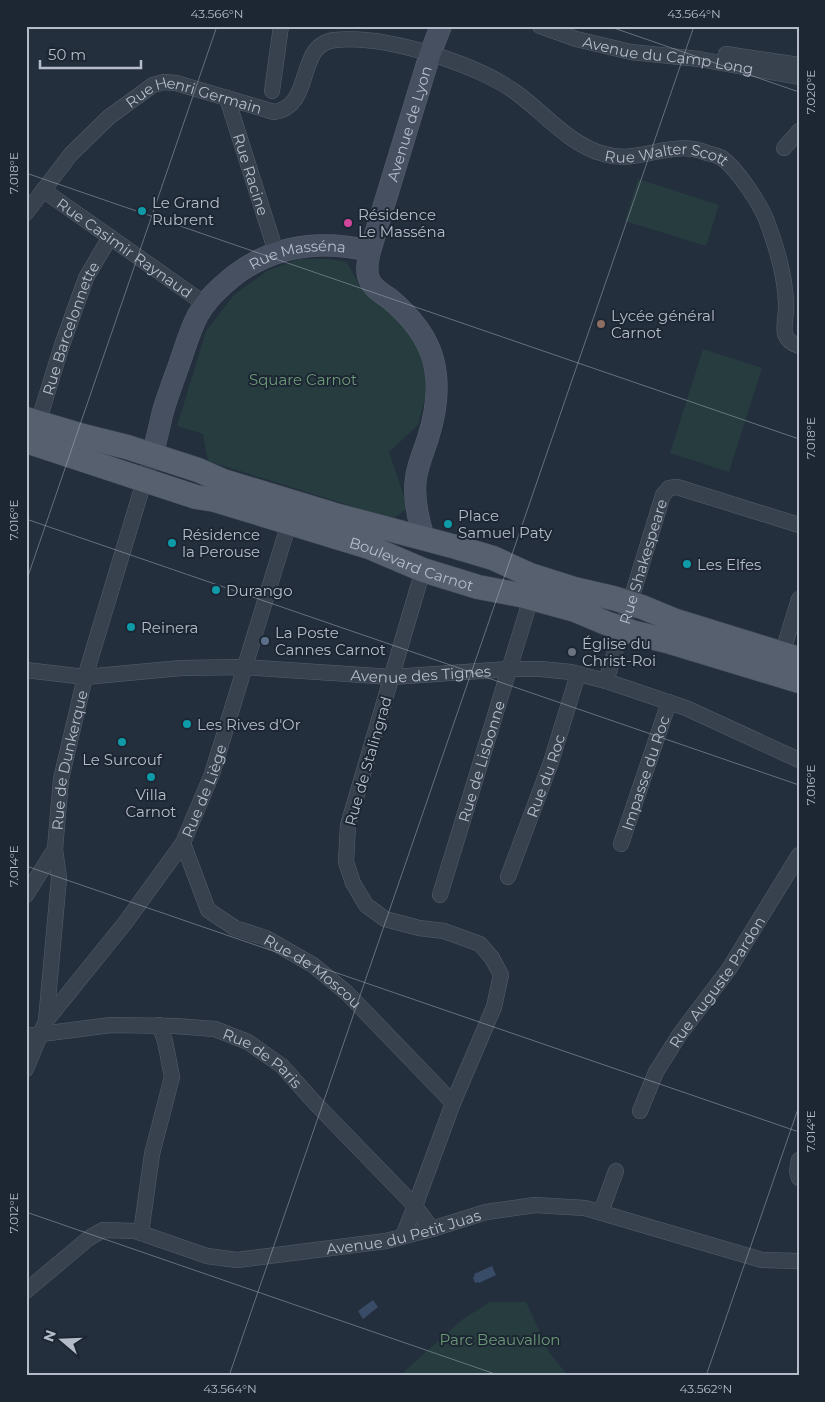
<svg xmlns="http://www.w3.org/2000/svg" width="825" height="1402" font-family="Montserrat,sans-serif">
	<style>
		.green { fill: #263c3f }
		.water { fill: #394c67 }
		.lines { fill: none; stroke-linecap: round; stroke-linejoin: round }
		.minor-casing { stroke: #565f6c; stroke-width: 16 }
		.secondary-casing { stroke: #565f6c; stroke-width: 22 }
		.primary-casing { stroke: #414a57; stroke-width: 25 }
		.minor { stroke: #38414e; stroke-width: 15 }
		.secondary { stroke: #465061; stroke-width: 21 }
		.primary { stroke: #56606e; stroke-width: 24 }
		.ticks { fill: none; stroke: #b4bcc9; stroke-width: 1; stroke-opacity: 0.45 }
		.culture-dot { fill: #0f9aa8; stroke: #1d2633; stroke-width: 2 }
		.hotel-dot { fill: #d1479c; stroke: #1d2633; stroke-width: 2 }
		.education-dot { fill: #8d6e63; stroke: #1d2633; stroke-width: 2 }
		.service-dot { fill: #5c6f8a; stroke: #1d2633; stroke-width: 2 }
		.worship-dot { fill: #6b7280; stroke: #1d2633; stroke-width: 2 }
		.labels { text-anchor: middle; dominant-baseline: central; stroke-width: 4; stroke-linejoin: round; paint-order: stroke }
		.street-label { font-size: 15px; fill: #b4bcc9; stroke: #1d2633 }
		.poi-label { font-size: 15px; fill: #b4bcc9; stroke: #1d2633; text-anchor: start }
		.park-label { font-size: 15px; fill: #6b9a76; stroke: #1d2633 }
		.neatline { fill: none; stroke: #b4bcc9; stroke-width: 2 }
		.ticks-label { font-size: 12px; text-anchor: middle; fill: #b4bcc9 }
	</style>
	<rect width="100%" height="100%" fill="#242f3e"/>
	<path class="green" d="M 638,179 L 719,205 L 706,246 L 625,221 Z
		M 299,259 L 329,259 L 347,262 L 361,288 L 370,297 L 394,315 L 413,338 L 425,361 L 425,398 L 418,425 L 389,452 L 408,508 L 393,519 L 208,461 L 203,434 L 177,426 L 206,331 L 234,295 L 267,271 Z
		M 703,349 L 762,368 L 729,472 L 670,453 Z
		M 490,1302 L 526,1302 L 549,1352 L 568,1376 L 399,1376 L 463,1319 Z"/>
	<path class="water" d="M 492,1266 L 496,1275 L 479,1283 L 478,1282 L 475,1283 L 473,1277 L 475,1276 L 474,1274 Z
		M 373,1300 L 378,1307 L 363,1319 L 358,1311 Z"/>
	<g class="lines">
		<g class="minor-casing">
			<g id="minor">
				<path id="s1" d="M 540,26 L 576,39 L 631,52 L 699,59 L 799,77"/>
				<path d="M 726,54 L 799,65"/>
				<path d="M 272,91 L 281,26"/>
				<path id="s2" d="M 227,98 L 276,252"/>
				<path d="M 784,148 L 799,131"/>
				<path id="s3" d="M 43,190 L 205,304"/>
				<path id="s4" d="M 26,213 L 71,154 L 109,117 L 153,85 L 164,82 L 176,83 L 274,112 C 315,106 295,44 335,40 C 384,34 478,64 518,94 C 545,114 570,145 604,154 C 640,165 670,138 707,153 C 712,154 718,156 722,158 C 737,169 759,202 766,219 C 776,245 785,275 786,303 C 787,313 783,325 785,334 C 787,340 793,344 799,346"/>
				<path id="s5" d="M 38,423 L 62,345 L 86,278 L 110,237"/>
				<path d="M 423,570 L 348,825 L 346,862 L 353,883 L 366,905 L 385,919 L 419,928 L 444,931 L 480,944 L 492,958 L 501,975 L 494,1007 L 453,1103 L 415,1206 L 432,1229"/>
				<path d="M 782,654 L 799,599"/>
				<path id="s6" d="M 26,670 L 85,677 L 181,668 L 244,667 L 392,677 L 509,669 L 541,669 L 571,672 L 606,681 L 686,708 L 799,760"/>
				<path id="s7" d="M 606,681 L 663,495 L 669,488 L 677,487 L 799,525"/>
				<path id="s8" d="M 183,843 L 208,910 L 235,928 L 266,938 L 313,965 L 347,993 L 453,1103"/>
				<path id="s9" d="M 621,844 L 669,702"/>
				<path id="s10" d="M 508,877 L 551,762 L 578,674"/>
				<path d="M 26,895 L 55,849"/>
				<path id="s11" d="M 440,895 L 531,598"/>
				<path id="s12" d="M 46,1021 L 125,923 L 183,843 L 212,774 L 289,523"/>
				<path id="s13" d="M 26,1036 L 111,1025 L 175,1026 L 215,1029 L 248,1042 L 282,1066 L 315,1103 L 415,1206 L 403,1236"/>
				<path id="s14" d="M 26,1069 L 46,1021 L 59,878 L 55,849 L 61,779 L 85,677 L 152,455"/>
				<path id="s15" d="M 640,1111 L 656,1072 L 680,1034 L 729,969 L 799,855"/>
				<path d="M 799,1160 L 797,1171 L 799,1178"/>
				<path d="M 601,1212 L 616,1171"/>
				<path d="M 141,1233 L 152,1154 L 172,1077 L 165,1041 L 159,1025"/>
				<path id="s16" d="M 26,1291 L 89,1238 L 103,1230 L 135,1231 L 207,1256 L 237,1260 L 386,1241 L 432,1229 L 486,1212 L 535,1205 L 585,1208 L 762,1260 L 799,1261"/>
			</g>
		</g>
		<g class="secondary-casing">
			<g id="secondary">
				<path id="s17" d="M 152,455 C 156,442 159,429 162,415 C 168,393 177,372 184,350 C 188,338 192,326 198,315 C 204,304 213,294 222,286 C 265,246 315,238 370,251"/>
				<path id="s18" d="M 424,538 C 418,519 413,498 416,478 C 418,464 424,451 428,438 C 436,413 440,385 433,359 C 426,334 409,315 390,299 C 383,294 373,288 370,281 C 365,272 368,260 370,251 L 430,54 L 441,26"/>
			</g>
		</g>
		<g class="primary-casing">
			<g id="primary">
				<path d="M 26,419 L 83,436 L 127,447 L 198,470 L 223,481 L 335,515 L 456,547 L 493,558 L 530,575 L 574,589 L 613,598 L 642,607 L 676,621 L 799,659"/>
				<path id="s19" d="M 26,441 L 196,497 L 215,500 L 369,547 L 423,570 L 478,587 L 520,595 L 575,610 L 606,623 L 635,633 L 667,641 L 799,681"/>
			</g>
		</g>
		<use href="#minor" class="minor"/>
		<use href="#secondary" class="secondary"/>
		<use href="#primary" class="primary"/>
	</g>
	<path class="ticks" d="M 608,26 L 799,92M 26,173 L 799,439M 26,519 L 799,785M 26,582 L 217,26M 26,866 L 799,1132M 26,1212 L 501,1376M 229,1376 L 694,26M 706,1376 L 799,1106"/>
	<g class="culture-dot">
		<circle cx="142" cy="211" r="5"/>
		<circle cx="448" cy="524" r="5"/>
		<circle cx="172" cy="543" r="5"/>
		<circle cx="687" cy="564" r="5"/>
		<circle cx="216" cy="590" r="5"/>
		<circle cx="131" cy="627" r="5"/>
		<circle cx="187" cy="724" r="5"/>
		<circle cx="122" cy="742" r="5"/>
		<circle cx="151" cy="777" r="5"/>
	</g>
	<circle class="hotel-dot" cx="348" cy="223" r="5"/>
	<circle class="education-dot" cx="601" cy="324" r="5"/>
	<circle class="service-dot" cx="265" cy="641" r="5"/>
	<circle class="worship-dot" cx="572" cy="652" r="5"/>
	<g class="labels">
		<g class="street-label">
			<text stroke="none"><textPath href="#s1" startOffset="132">Avenue du Camp Long</textPath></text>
			<text stroke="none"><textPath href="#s4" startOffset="222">Rue Henri Germain</textPath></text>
			<text stroke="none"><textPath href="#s18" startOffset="449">Avenue de Lyon</textPath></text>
			<text stroke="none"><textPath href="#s4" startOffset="772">Rue Walter Scott</textPath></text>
			<text stroke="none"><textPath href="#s2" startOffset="80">Rue Racine</textPath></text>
			<text stroke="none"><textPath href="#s3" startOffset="100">Rue Casimir Raynaud</textPath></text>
			<text stroke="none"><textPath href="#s17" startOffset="270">Rue Masséna</textPath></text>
			<text stroke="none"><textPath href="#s5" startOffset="100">Rue Barcelonnette</textPath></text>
			<text stroke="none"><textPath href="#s7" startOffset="125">Rue Shakespeare</textPath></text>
			<text stroke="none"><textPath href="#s19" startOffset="405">Boulevard Carnot</textPath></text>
			<text stroke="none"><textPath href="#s6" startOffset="396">Avenue des Tignes</textPath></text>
			<text stroke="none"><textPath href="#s14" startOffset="315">Rue de Dunkerque</textPath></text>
			<text transform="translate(368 761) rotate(-74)">Rue de Stalingrad</text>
			<text stroke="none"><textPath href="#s11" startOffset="140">Rue de Lisbonne</textPath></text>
			<text stroke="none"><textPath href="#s9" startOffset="75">Impasse du Roc</textPath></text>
			<text stroke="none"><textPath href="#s10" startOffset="108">Rue du Roc</textPath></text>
			<text stroke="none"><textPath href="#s12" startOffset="281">Rue de Liège</textPath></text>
			<text stroke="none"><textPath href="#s8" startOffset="194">Rue de Moscou</textPath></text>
			<text stroke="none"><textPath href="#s15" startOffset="151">Rue Auguste Pardon</textPath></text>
			<text stroke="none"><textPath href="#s13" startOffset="246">Rue de Paris</textPath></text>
			<text stroke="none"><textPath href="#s16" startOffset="406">Avenue du Petit Juas</textPath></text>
		</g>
		<g class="poi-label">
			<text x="152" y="202">Le Grand<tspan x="152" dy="17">Rubrent</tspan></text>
			<text x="358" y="214">Résidence<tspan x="358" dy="17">Le Masséna</tspan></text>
			<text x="611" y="315">Lycée général<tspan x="611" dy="17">Carnot</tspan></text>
			<text x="458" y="515">Place<tspan x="458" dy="17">Samuel Paty</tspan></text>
			<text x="182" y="534">Résidence<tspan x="182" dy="17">la Perouse</tspan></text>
			<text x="697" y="564">Les Elfes</text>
			<text x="226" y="590">Durango</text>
			<text x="141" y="627">Reinera</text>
			<text x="275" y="632">La Poste<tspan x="275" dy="17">Cannes Carnot</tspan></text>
			<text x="582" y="643">Église du<tspan x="582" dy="17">Christ-Roi</tspan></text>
			<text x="197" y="724">Les Rives d'Or</text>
			<text x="122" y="759" text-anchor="middle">Le Surcouf</text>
			<text x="151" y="794" text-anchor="middle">Villa<tspan x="151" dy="17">Carnot</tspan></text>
		</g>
		<g class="park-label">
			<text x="303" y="379">Square Carnot</text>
			<text x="500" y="1339">Parc Beauvallon</text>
		</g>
	</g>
	<rect width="825" height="1402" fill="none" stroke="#1d2633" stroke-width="55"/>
	<g transform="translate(62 1340) rotate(289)" stroke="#1d2633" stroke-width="4" paint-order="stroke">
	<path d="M0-4L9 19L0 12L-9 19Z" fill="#b4bcc9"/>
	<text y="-8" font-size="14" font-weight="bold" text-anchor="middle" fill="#b4bcc9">N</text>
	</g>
	<path d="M40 60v8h101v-8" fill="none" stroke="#b4bcc9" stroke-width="2.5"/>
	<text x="48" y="60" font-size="15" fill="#b4bcc9" stroke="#1d2633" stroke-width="4" paint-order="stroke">50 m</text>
	<rect x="28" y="28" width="770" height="1346" class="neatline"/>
	<g class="ticks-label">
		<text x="217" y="18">43.566°N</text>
		<text x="694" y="18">43.564°N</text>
		<text transform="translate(811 92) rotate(-90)" y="4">7.020°E</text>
		<text transform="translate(14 173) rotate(-90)" y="4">7.018°E</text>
		<text transform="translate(811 438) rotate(-90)" y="4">7.018°E</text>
		<text transform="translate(14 520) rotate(-90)" y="4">7.016°E</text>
		<text transform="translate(811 785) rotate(-90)" y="4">7.016°E</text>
		<text transform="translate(14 866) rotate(-90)" y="4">7.014°E</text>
		<text transform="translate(811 1131) rotate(-90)" y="4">7.014°E</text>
		<text transform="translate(14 1213) rotate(-90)" y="4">7.012°E</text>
		<text x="230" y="1393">43.564°N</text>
		<text x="706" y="1393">43.562°N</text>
	</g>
</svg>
